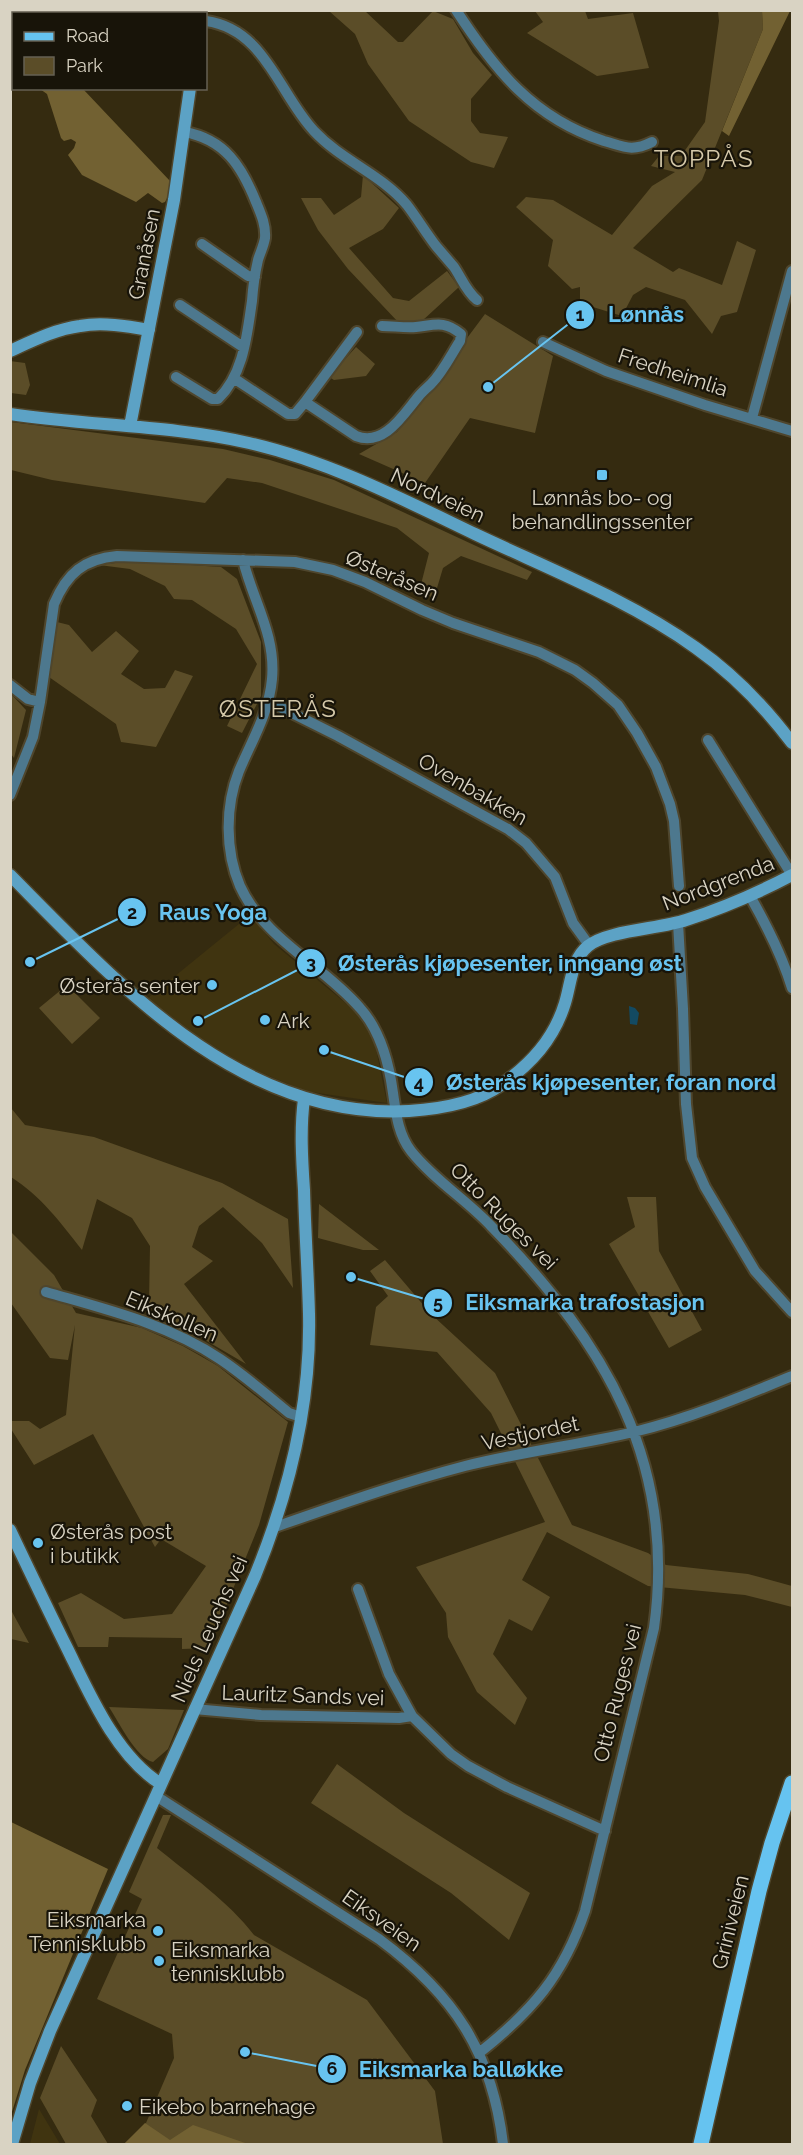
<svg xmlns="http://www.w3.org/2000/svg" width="803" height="2155" font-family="Raleway,sans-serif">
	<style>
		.built { fill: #403410 }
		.green { fill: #5b4d28 }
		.forest { fill: #726132 }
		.water { fill: #134a62 }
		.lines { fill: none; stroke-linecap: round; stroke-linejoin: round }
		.street-casing { stroke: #4f462d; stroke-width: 14 }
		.secondary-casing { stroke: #4f462d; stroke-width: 15 }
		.primary-casing { stroke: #4f462d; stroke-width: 18 }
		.street { stroke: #4d788e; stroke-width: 10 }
		.secondary { stroke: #5ca2c5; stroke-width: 12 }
		.primary { stroke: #66c3f0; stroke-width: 15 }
		.poi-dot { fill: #68c4f0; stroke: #181409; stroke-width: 2 }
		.labels { text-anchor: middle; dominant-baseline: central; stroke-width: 4.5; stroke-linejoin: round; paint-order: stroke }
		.street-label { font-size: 21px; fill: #d9d3c3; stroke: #181409 }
		.poi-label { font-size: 21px; fill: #d9d3c3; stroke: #181409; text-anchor: start }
		.quarter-label { font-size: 24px; letter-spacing: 1.5px; fill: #d5c9aa; stroke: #181409 }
		.leader { fill: none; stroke: #68c4f0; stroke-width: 2 }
		.callout-dot { fill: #68c4f0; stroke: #181409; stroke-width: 2 }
		.mark-label { font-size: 18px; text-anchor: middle; font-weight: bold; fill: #111 }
		.callout-label { font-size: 22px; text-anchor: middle; font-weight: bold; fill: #68c4f0; stroke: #181409; stroke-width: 4.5; stroke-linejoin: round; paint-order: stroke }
	</style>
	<rect width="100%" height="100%" fill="#352b10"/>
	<path class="built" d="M 250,915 L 274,944 L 354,1010 L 374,1039 L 387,1103 L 304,1091 L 248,1067 L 195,1035 L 148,998 Z
		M 39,2109 L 60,2144 L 30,2144 Z"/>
	<path class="green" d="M 329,11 L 365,11 L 398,42 L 403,42 L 433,11 L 453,19 L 473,53 L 492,75 L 471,99 L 471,121 L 480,133 L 508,137 L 494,168 L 471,162 L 409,121 L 368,64 L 355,34 Z
		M 535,11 L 585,11 L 588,19 L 633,13 L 649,68 L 597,76 L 527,33 L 543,22 Z
		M 718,11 L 762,11 L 763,29 L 702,180 L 633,248 L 673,272 L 679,268 L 722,285 L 737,241 L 756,250 L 737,312 L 721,316 L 712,334 L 685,300 L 646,287 L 633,295 L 622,316 L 580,303 L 580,287 L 572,289 L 548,266 L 553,240 L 516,207 L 526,197 L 553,200 L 612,235 L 652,186 L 675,172 L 651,166 L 659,156 L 681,156 L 705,122 L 719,21 Z
		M 363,175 L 399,208 L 383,229 L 349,248 L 393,298 L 409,301 L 447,271 L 459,287 L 422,321 L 399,323 L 348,269 L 318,230 L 301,198 L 321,198 L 334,215 L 361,197 Z
		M 485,314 L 553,356 L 535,433 L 470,418 L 425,483 L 359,454 L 397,432 Z
		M 356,347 L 375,364 L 366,376 L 334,380 L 329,377 Z
		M 10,361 L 25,363 L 30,385 L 26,395 L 11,393 Z
		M 11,422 L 223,449 L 270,460 L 334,480 L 532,572 L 527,580 L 461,556 L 443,568 L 434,598 L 419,592 L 429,553 L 397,528 L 262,483 L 227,478 L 205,503 L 52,480 L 11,470 Z
		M 131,561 L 221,567 L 237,579 L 261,642 L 261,696 L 242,733 L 227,726 L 257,664 L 236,629 L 192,600 L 174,599 L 165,586 L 130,569 L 99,565 Z
		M 57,622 L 69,625 L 92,652 L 116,631 L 139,651 L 121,674 L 144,689 L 165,688 L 175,670 L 193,676 L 156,747 L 121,742 L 116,724 L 49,677 Z
		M 11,694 L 26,710 L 14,758 L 11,754 Z
		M 67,985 L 100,1018 L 72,1044 L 39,1008 Z
		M 11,1108 L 25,1125 L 94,1137 L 222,1183 L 288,1219 L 293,1288 L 262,1243 L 223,1207 L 199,1226 L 192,1247 L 213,1261 L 184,1284 L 246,1364 L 200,1337 L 166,1324 L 170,1314 L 149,1304 L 150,1246 L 132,1218 L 97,1199 L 82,1250 C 60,1222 41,1196 11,1177 Z
		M 627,1197 L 656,1197 L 659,1251 L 702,1330 L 669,1348 L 609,1244 L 635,1227 Z
		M 319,1204 L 379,1250 L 363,1250 L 318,1238 Z
		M 10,1231 L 54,1275 L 76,1313 L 142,1328 L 183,1346 L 218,1366 L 288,1422 L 259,1525 L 209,1648 L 182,1649 L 182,1638 L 109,1637 L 108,1647 L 78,1647 L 58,1603 L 81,1593 L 124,1619 L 172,1614 L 206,1566 L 161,1539 L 155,1547 L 93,1434 L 34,1465 L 11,1429 L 11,1421 L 29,1421 L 40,1429 L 66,1415 L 75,1325 L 68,1360 L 50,1358 L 11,1303 Z
		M 385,1260 L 431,1314 L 495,1373 L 572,1525 L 648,1553 L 666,1565 L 748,1574 L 792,1586 L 792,1607 L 745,1595 L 648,1586 L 547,1532 L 522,1580 L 550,1597 L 532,1631 L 509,1619 L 493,1654 L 527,1698 L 515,1725 L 477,1692 L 448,1637 L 446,1613 L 416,1567 L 545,1522 L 491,1413 L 437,1352 L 370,1345 L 376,1307 L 388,1296 L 370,1271 Z
		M 10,1610 L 11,1610 L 29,1643 L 11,1639 Z
		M 109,1707 L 184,1710 L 168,1749 L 153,1762 C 137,1759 118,1721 109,1707 Z
		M 337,1764 L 404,1813 L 530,1893 L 509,1940 L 451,1893 L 311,1803 Z
		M 163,1815 L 171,1815 L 157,1848 C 190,1875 228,1901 254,1935 L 367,2000 L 435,2091 L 443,2144 L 124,2144 L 146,2123 L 174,2058 L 172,2034 L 97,1999 L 142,1899 L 129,1892 Z
		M 61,2046 L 97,2100 L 91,2116 L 108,2144 L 66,2144 L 40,2098 Z"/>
	<path class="forest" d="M 762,11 L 790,11 L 729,136 L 722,131 L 763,29 Z
		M 40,89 L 83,89 L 170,181 L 168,196 L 165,202 L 162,203 L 148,193 L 136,202 L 82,175 L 68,155 L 74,148 L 76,142 L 71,139 L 64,141 L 61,138 L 47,94 Z
		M 11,1822 L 108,1869 L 25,2070 L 11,2115 Z
		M 145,2123 L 170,2140 L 193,2125 L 248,2144 L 124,2144 Z"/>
	<path class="water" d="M 629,1006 L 635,1008 L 639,1013 L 637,1025 L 630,1024 Z"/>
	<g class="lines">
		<g class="street-casing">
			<path id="street" d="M 456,10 C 495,70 533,118 604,141 C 625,147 632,152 652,142
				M 206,21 C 265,29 279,94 314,131 C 342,161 381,174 407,205 C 417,218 426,233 436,246 C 442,253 448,260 454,267 C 462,279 466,291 477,300
				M 202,244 L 248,276 L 255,277
				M 180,305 L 243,347
				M 543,342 L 606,371 L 705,405 L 792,431
				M 176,377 L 212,399 L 218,399 C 244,374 247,334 252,301 C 253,287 255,273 258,260 C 260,253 264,245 265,238 C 266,225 261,214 256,202 C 242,167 225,139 184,132
				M 235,379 L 288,414 L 295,414 L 305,402 L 356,436 C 384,447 403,415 418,397 C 422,392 427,388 431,384 C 443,372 451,355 460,341 L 461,334 C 444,320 435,325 416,327 C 405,328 393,326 382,326
				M 305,402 L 357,332
				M 752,418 L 792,271
				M 243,560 C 253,601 276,635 272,679 C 269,713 252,740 239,771 C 225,806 225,851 240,886 C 264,939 323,965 360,1008 C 380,1030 389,1063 393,1093 C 396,1113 398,1134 411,1151 C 434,1180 467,1200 492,1227 C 604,1342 677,1461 654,1628 L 585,1911 C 563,1976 532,2011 479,2053
				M 10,685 L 28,699 L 40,702
				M 270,702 L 338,736 L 508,829 L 526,843 L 555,877 L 573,923 L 589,945
				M 708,740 L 792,875
				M 10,795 L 33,737 L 40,702 L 54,604 C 67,573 84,559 117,556 L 295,562 L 333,570 L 365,582 L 422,610 L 453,623 L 539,652 L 575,670 L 593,683 L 618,705 L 637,733 L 656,767 L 670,804 L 674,821 L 679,886
				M 750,896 C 767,926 782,955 792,988
				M 678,923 L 683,1009 L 686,1104 L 692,1158 L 705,1187 L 755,1271 L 792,1312
				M 46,1292 C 105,1309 168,1324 220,1359 C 244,1375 267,1395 289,1413 L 301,1417
				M 275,1527 C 338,1505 400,1483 465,1466 C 521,1452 578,1445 634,1432 C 688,1419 741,1397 792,1376
				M 358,1589 L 389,1674 L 412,1716
				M 194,1709 L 261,1715 L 399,1718 L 412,1716 L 451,1754 L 468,1766 L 507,1787 L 605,1831
				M 156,1796 L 379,1939 C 453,1994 492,2051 503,2144"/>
		</g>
		<g class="secondary-casing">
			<path id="secondary" d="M 200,14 L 200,10
				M 10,351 C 32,341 56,329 80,326 C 102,322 127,326 149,330
				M 10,414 C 90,426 171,425 249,443 C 328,461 402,499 475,534 C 549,569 629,600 696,648 C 733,674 765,707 792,743
				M 130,426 L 174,200 L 190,88
				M 10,875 C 119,985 241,1120 409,1111 C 439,1109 476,1103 501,1085 C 531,1064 554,1039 565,1003 C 571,984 571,960 588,946 C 608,930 660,929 686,920 C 723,908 758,893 792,875
				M 10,1530 C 29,1570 48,1610 68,1650 C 90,1695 117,1757 161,1784
				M 12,2144 L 30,2083 L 50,2031 L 255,1576 C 289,1493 311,1404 309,1314 C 308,1273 305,1231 304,1190 C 302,1160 300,1129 304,1099"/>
		</g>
		<g class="primary-casing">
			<path id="primary" d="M 701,2144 L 759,1891 L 772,1843 L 792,1783"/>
		</g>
		<use href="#street" class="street"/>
		<use href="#secondary" class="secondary"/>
		<use href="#primary" class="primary"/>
	</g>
	<g class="poi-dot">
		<rect x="596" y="469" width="12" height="12" rx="3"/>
		<circle cx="212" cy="985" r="6"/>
		<circle cx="265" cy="1020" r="6"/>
		<circle cx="38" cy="1543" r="6"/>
		<circle cx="158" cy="1931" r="6"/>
		<circle cx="159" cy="1961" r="6"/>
		<circle cx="127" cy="2106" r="6"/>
	</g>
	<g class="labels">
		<g class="street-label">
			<text transform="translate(144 254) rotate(-79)">Granåsen</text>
			<text transform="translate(673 372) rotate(18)">Fredheimlia</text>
			<text transform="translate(438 495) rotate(25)">Nordveien</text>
			<text transform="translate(392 575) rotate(23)">Østeråsen</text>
			<text transform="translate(473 789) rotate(30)">Ovenbakken</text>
			<text transform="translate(718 883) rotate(-21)">Nordgrenda</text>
			<text transform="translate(504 1216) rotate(45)">Otto Ruges vei</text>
			<text transform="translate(172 1316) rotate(23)">Eikskollen</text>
			<text transform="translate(530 1433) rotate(-12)">Vestjordet</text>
			<text transform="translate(209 1629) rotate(-66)">Niels Leuchs vei</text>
			<text transform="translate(617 1693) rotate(-76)">Otto Ruges vei</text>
			<text transform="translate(303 1695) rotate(2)">Lauritz Sands vei</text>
			<text transform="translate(382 1920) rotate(35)">Eiksveien</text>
			<text transform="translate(730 1922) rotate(-76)">Griniveien</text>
		</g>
		<g class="poi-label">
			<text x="602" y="497" text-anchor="middle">Lønnås bo- og<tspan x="602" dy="24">behandlingssenter</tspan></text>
			<text x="200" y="985" text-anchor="end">Østerås senter</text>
			<text x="277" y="1020">Ark</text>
			<text x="50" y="1531">Østerås post<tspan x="50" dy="24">i butikk</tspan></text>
			<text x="146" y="1919" text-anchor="end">Eiksmarka<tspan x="146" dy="24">Tennisklubb</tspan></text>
			<text x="171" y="1949">Eiksmarka<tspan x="171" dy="24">tennisklubb</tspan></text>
			<text x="139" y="2106">Eikebo barnehage</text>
		</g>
		<g class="quarter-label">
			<text x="704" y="158">TOPPÅS</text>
			<text x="278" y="708">ØSTERÅS</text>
		</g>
	</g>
	<path class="leader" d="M488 387L580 315M30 962L132 912M198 1021L311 963M324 1050L419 1082M351 1277L438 1303M245 2052L332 2069"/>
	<g class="callout-dot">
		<circle cx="488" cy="387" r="6"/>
		<circle cx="30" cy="962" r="6"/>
		<circle cx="198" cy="1021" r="6"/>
		<circle cx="324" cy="1050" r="6"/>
		<circle cx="351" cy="1277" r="6"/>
		<circle cx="245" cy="2052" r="6"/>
		<circle cx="580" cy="315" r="15"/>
		<circle cx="132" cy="912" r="15"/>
		<circle cx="311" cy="963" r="15"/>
		<circle cx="419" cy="1082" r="15"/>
		<circle cx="438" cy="1303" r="15"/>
		<circle cx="332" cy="2069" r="15"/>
	</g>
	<g class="mark-label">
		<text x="580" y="321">1</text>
		<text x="132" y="919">2</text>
		<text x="311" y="969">3</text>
		<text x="419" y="1089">4</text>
		<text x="438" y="1309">5</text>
		<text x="332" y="2075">6</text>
	</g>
	<g class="callout-label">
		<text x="646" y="322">Lønnås</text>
		<text x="213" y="920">Raus Yoga</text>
		<text x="510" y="971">Østerås kjøpesenter, inngang øst</text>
		<text x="611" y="1090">Østerås kjøpesenter, foran nord</text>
		<text x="585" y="1310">Eiksmarka trafostasjon</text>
		<text x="461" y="2077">Eiksmarka balløkke</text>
	</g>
	<rect width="803" height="2155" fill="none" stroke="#d9d3c3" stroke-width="24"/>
	<rect x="12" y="12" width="195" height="78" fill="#181409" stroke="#656053" stroke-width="1.5"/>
	<rect x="24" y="32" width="30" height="9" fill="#66c3f0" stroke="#656053" stroke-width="1.5"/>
	<text x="66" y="42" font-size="18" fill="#d9d3c3">Road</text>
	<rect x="24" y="57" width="30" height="18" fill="#5b4d28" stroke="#656053" stroke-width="1.5"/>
	<text x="66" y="72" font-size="18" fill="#d9d3c3">Park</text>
</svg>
